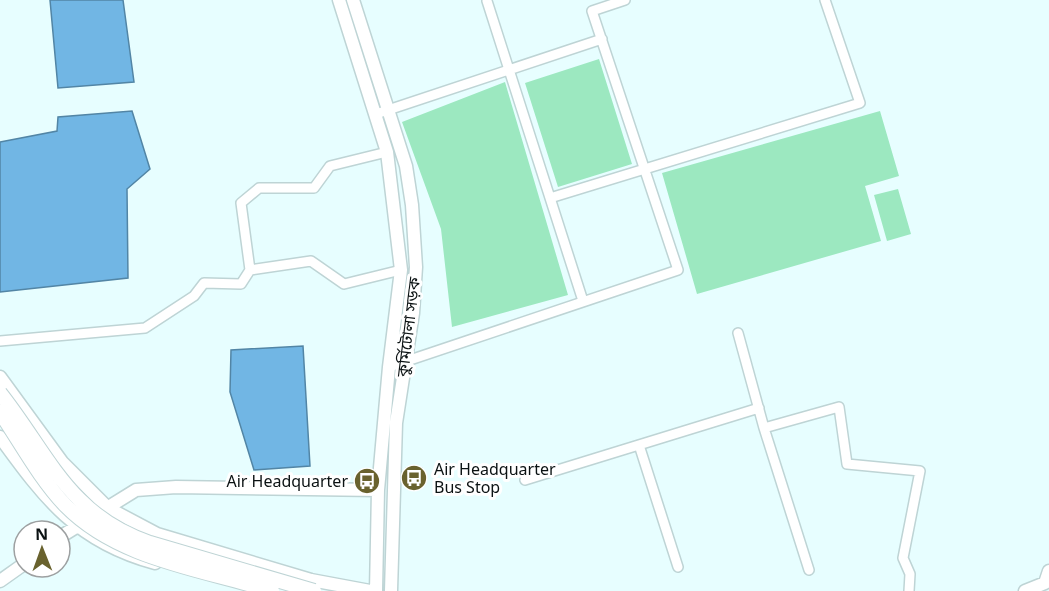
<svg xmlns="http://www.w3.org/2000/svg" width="1049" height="591" font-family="'Noto Sans','Noto Sans Bengali',sans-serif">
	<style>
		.green { fill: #9ce8c0 }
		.water { fill: #71b6e4; stroke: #5285a5; stroke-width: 1.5 }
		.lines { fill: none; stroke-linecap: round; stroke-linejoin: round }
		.street-casing { stroke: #bed4d5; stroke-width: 12 }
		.secondary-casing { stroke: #bed4d5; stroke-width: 15 }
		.street { stroke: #fff; stroke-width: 9 }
		.secondary { stroke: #fff; stroke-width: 12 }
		.primary-bridge-casing { stroke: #bed4d5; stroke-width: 16; stroke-linecap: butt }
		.primary-bridge { stroke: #fff; stroke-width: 14 }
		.labels { text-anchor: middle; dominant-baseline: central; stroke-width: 6; stroke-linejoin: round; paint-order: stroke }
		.street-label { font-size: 16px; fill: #0b1213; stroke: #fff }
		.poi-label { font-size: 16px; fill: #0b1213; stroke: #fff; text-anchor: start }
	</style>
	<rect width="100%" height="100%" fill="#e7feff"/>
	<path class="green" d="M 599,59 L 632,164 L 558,187 L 525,83 Z
		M 505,82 L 568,295 L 452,327 L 441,229 L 402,122 Z
		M 880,111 L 899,176 L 865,186 L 881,241 L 697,294 L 662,173 Z
		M 898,189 L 911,234 L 887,241 L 874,195 Z"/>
	<path class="water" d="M 50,0 L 123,0 L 134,82 L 58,88 Z
		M 132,111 L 150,169 L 127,189 L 128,278 L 0,292 L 0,142 L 57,131 L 58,117 Z
		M 303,346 L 310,466 L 254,470 L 230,392 L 231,350 Z"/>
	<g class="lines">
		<g class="street-casing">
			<path id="street" d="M 487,1 L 583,301
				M 376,114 L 602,39
				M 550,198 L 860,103 L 825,0
				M 250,270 L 241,203 L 259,188 L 314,188 L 330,166 L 387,152
				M 738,333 L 764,428
				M 0,341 L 145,328 L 194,296 L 204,283 L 241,284 L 250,270 L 311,261 L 344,284 L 401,270
				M 389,367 L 678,270 L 592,11 L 625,0
				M 639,445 L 678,567
				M 525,480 L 759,408
				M 809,570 L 764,428 L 839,407 L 847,464 L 920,471 L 903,558 L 910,574 L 909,591"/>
		</g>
		<g class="secondary-casing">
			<path id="secondary" d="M 339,0 L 387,152 L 401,270 L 389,367 L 378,490 L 376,591
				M 353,0 L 406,166 L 412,205 L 416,267 L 413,313 L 396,423 L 391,591
				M 0,377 L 62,462 L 108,508 L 157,534 L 311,580 L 370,591
				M 0,437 C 45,499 77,542 155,563
				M 60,537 L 136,490 L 176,487 L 378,490
				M 0,581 L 24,564
				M 1025,591 L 1045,583 L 1049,571"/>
		</g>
		<use href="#street" class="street"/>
		<use href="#secondary" class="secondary"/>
		<g class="primary-bridge-casing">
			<path id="primary-bridge" d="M 0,393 C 49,455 68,515 150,543 L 314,591
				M 0,412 C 21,443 40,479 66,506 C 119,560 203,569 272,591"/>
		</g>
		<use href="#primary-bridge" class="primary-bridge"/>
	</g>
	<defs>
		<g id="bus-disc" transform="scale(1.35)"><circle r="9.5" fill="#69622e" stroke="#fff"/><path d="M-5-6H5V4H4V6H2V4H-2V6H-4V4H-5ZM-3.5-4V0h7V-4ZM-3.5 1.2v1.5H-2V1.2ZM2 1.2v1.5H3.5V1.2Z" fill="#fff"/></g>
	</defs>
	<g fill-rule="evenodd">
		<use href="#bus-disc" x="414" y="478"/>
		<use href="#bus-disc" x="367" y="481"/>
	</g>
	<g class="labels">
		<g class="street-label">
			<text transform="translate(408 327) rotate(-83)">কুর্মিটোলা সড়ক</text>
		</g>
		<g class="poi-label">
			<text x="434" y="469">Air Headquarter<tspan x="434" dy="18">Bus Stop</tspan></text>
			<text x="348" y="481" text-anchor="end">Air Headquarter</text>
		</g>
	</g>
	<g transform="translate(42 549) rotate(359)"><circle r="28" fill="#ffffff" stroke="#9da0a1" stroke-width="1.5"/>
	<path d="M0-4.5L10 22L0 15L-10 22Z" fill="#69622e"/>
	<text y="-9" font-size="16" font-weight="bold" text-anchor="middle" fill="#0b1213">N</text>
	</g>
</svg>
